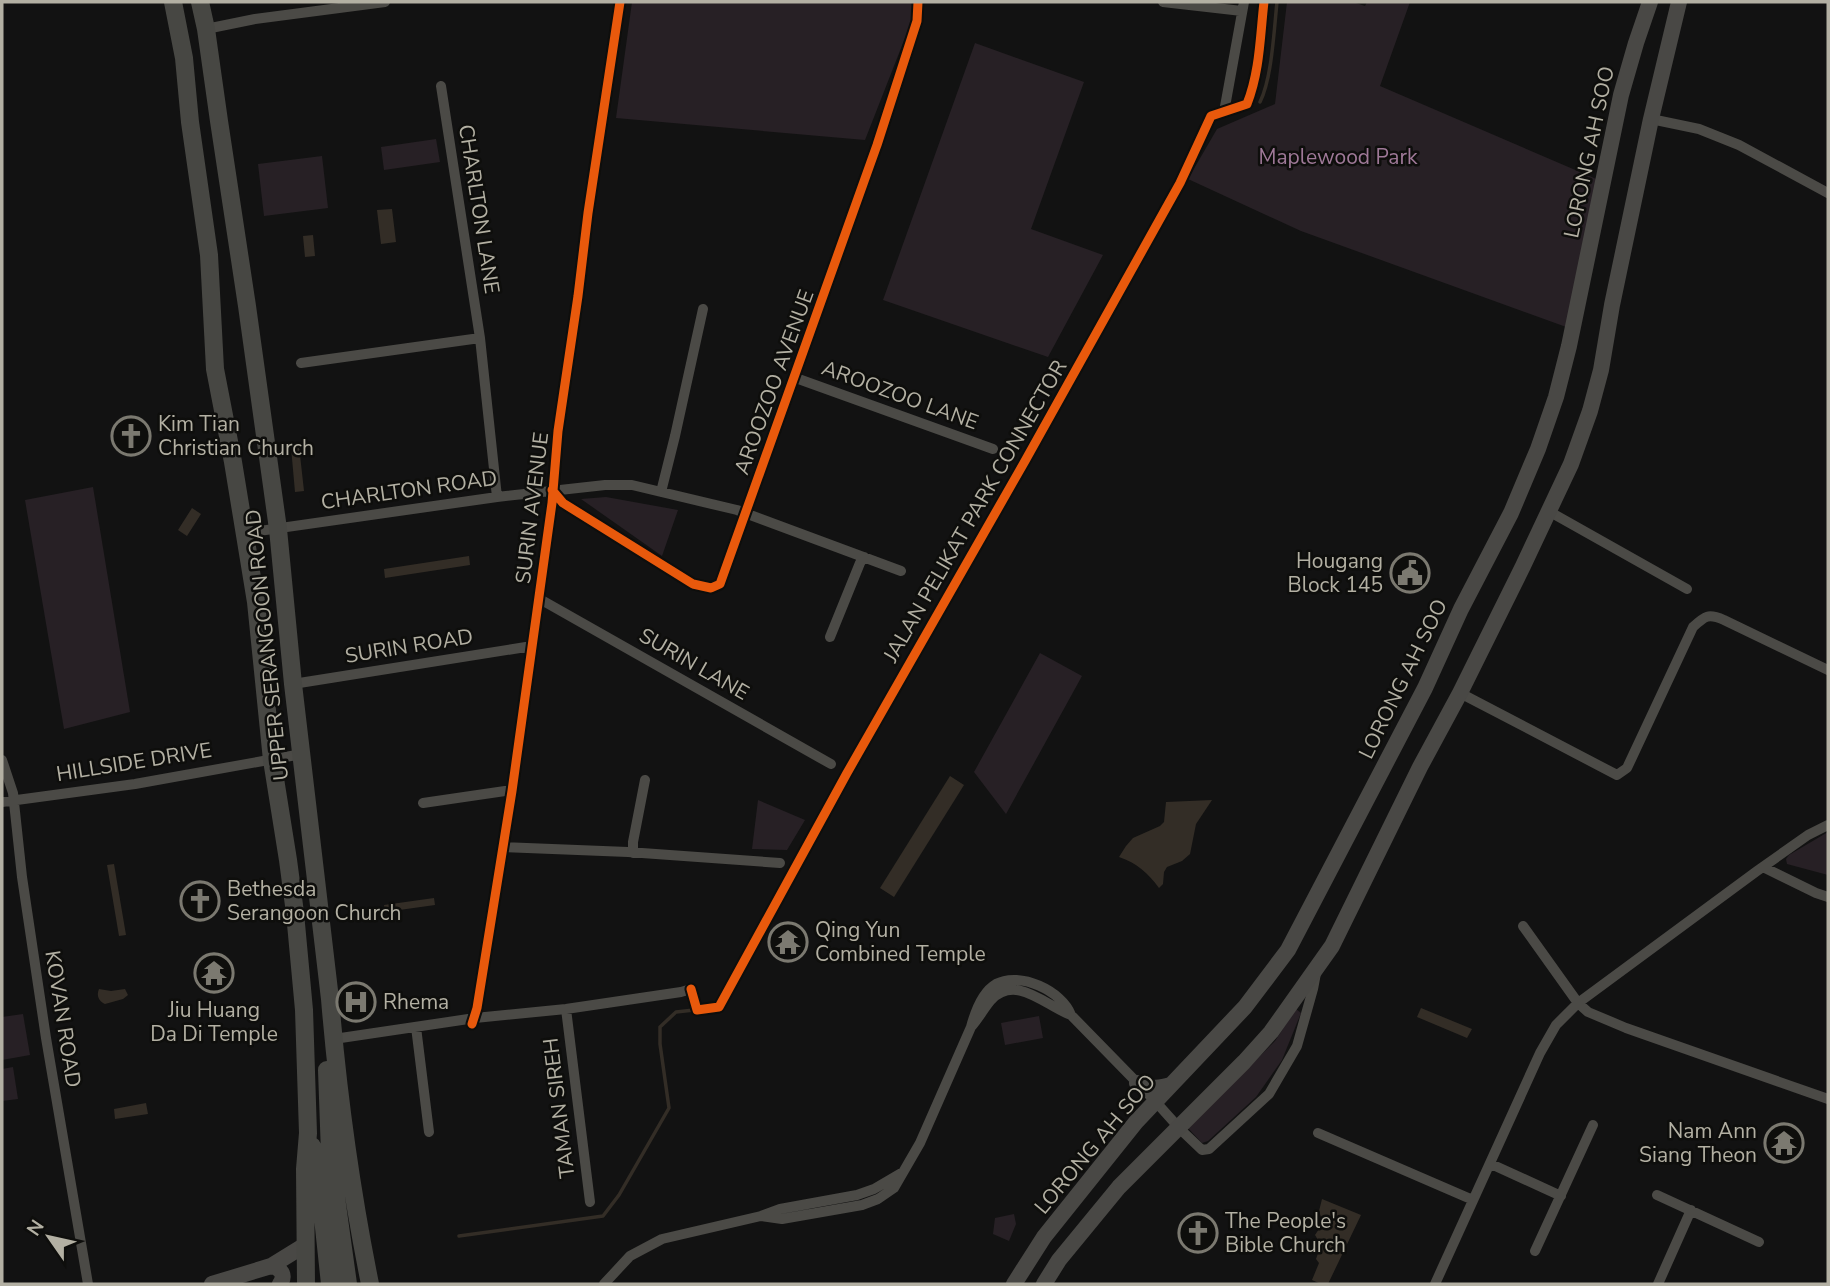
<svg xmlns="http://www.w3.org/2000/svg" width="1830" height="1286" font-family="'Nunito Sans',sans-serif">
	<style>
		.green { fill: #272025 }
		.water { fill: #332d26 }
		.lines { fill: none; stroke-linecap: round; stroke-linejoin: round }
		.stream { stroke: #332d26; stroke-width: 3.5 }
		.street { stroke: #4b4a46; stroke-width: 10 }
		.secondary { stroke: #494845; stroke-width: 16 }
		.primary { stroke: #474743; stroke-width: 18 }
		.cycleway-casing { stroke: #0e0e0c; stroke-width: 13 }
		.cycleway { stroke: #e8590c; stroke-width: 9 }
		.labels { text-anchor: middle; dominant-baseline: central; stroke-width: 5; stroke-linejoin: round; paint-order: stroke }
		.street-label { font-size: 21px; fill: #b3b0a3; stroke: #0e0e0c }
		.park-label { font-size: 21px; fill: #9f7998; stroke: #0e0e0c }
		.poi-label { font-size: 21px; fill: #b3b0a3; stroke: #0e0e0c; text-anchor: start }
	</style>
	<rect width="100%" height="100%" fill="#121212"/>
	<path class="green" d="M 632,2 L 914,2 L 912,20 L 865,140 L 616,118 Z
		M 1287,2 L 1353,2 L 1365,6 L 1367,2 L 1410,2 L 1380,86 L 1601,181 L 1569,328 L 1301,231 L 1188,179 L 1217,129 L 1275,104 Z
		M 975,43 L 1084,82 L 1031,229 L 1103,255 L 1048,357 L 883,300 Z
		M 436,139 L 440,162 L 384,170 L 381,147 Z
		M 322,156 L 328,208 L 264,216 L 258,164 Z
		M 93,487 L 130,712 L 64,729 L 25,500 Z
		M 606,497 L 678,510 L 662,556 L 581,499 Z
		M 1040,653 L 1082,676 L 1006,814 L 974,772 Z
		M 758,800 L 805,820 L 787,850 L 752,849 Z
		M 1828,832 L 1828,875 L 1787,864 L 1786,859 L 1789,855 Z
		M 1296,1009 L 1301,1013 L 1282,1060 L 1256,1097 L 1208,1141 L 1202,1143 L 1188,1128 L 1275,1041 Z
		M 23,1014 L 30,1055 L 2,1060 L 2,1017 Z
		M 1039,1016 L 1043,1038 L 1005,1045 L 1001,1023 Z
		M 13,1067 L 18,1099 L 2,1101 L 2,1069 Z
		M 1014,1214 L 1016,1224 L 1009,1241 L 993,1234 L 995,1218 Z"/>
	<path class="water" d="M 392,209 L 396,242 L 381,244 L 377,210 Z
		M 313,235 L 315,256 L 305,257 L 303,236 Z
		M 299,446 L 304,491 L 295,492 L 291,447 Z
		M 192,508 L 201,514 L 187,536 L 178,530 Z
		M 469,556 L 470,565 L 385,578 L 384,569 Z
		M 950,776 L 964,785 L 894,897 L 880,888 Z
		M 1212,800 L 1196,824 L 1190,854 L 1182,861 L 1167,867 L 1164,872 L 1163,884 L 1159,888 C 1148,873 1137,863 1119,857 L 1126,846 L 1133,838 L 1160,826 L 1164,822 L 1166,802 Z
		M 114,864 L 126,935 L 119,936 L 107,865 Z
		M 434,898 L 435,905 L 385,912 L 384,905 Z
		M 99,989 L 111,991 L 125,989 L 128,995 L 123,999 L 105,1004 C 99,1001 96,996 99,989 Z
		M 1421,1008 L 1472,1029 L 1467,1038 L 1417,1017 Z
		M 146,1103 L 148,1114 L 115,1119 L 114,1109 Z
		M 1322,1199 L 1361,1215 L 1328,1284 L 1321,1284 L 1312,1280 L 1319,1263 L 1316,1259 L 1321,1245 L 1315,1235 L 1323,1223 L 1319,1211 Z"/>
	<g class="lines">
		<path class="stream" d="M 1260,102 C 1272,78 1274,30 1277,2
			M 459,1236 L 603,1216 L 619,1195 L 669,1108 L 660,1044 L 660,1027 L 676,1012 L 694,1010"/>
		<path class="street" d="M 1163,2 L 1242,11
			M 206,29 L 255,19 L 385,2
			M 441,86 L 480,338 L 497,497
			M 1224,112 L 1244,2
			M 1651,119 L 1699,129 L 1739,145 L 1828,193
			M 301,363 L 480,338
			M 793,377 L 993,449
			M 552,490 L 563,503 L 693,584 L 711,588 L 720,584 L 877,145 L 917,21 L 918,2
			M 661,492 L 675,436 L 703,309
			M 1550,512 L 1687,589
			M 245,533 L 497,497 L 605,485 L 632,485 L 737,510 L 901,571
			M 538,598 L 831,764
			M 830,637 L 860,563 L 864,557
			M 293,684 L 532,646
			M 1460,693 L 1617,775 L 1627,768 L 1693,627 C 1705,616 1708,613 1724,620 L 1828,670
			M 2,760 L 13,793 L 22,877 L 46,1038 L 88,1284
			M 2,802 L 135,784 L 302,754
			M 423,803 L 505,791 L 512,791
			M 503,847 L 628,852 L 780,863
			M 633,853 L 633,842 L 645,780
			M 1763,867 L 1816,893 L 1828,897
			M 1523,926 L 1578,1003 L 1588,1012 L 1626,1028 L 1828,1099
			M 566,1009 L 590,1202
			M 472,1024 L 477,1008 L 512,791 L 552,503 L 558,431 L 578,296 L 588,213 L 620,2
			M 416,1027 L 429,1132
			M 971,1027 C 979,1018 984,1008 991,1000 C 1016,973 1047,1007 1071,1015 L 1155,1101 L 1181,1130 L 1202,1150 L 1209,1149 L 1269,1094 L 1297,1046 L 1313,989 L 1316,973
			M 334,1039 L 475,1018 L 566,1009 L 681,992 L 691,989
			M 1318,1133 L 1473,1200
			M 1491,1164 L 1561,1196
			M 1657,1195 L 1759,1242
			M 761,1216 L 782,1219 L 862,1205 L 878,1199 L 894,1188 L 920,1143 L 971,1027 C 975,1012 982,992 996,984 C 1020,971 1062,991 1071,1015
			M 1535,1251 L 1593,1125
			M 604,1284 L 630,1256 L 662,1239 L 761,1216 L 780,1209 L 857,1195 L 874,1189 L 903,1172
			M 1435,1284 L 1540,1053 L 1556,1025 L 1578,1003 L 1757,871 L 1808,835 L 1828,825
			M 1658,1284 L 1691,1210"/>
		<path class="secondary" d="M 1137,1083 C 1150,1089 1158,1089 1171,1085
			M 271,1266 C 281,1268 286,1275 280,1284
			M 212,1284 L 271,1266 L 305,1245
			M 1014,1284 L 1044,1237 L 1136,1122 L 1245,1007 L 1288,950 L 1425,688 L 1461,609 L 1511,513 L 1538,449 L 1556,397 L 1569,346 L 1621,95 L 1636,43 L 1650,2
			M 1044,1284 L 1059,1260 L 1119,1187 L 1244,1062 L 1271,1032 L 1332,946 L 1420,767 L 1460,693 L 1523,566 L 1571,464 L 1590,411 L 1601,370 L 1612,305 L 1651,119 L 1679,2"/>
		<path class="primary" d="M 173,2 L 184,58 L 190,122 L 209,255 L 215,369 L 233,462 L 256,602 L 272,760 L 288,860 L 295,913 L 304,1010 L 308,1133 L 305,1169 L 306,1284
			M 200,2 L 206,29 L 219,121 L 247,306 L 278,529 L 293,684 L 330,999 C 338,1095 351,1190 370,1284
			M 327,1070 L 330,1154 L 348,1284
			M 312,1146 L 317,1161 L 330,1284"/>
		<g class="cycleway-casing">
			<path id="cycleway" d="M 552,490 L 563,503 L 693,584 L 711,588 L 720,584 L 877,145 L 917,21 L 918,2
				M 691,989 L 697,1010 L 719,1007 L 847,773 L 1025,461 L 1180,183 L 1211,116 L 1247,104 C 1260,71 1260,36 1264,2
				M 472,1024 L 477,1008 L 512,791 L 552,503 L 558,431 L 578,296 L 588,213 L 620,2"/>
		</g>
		<use href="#cycleway" class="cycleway"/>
	</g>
	<defs>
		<g id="church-ring" transform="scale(2.0125)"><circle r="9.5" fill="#0e0e0c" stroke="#7b7970" stroke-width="1.5"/><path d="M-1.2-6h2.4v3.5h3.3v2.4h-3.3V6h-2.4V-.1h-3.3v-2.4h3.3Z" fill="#7b7970"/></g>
		<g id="civic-ring" transform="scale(2.0125)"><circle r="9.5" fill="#0e0e0c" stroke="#7b7970" stroke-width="1.5"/><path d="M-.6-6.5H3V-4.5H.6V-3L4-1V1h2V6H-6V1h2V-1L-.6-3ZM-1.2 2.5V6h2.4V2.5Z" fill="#7b7970"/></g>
		<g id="temple-ring" transform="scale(2.0125)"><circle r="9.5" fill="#0e0e0c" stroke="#7b7970" stroke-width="1.5"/><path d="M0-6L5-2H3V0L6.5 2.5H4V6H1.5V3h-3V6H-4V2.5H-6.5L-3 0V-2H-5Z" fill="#7b7970"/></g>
		<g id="hospital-ring" transform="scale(2.0125)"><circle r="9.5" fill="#0e0e0c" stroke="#7b7970" stroke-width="1.5"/><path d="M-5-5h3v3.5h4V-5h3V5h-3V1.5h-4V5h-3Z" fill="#7b7970"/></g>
	</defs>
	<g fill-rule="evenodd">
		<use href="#church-ring" x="131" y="436"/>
		<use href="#civic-ring" x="1410" y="573"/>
		<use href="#church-ring" x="200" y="901"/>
		<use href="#temple-ring" x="788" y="942"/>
		<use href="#temple-ring" x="214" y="973"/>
		<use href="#hospital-ring" x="356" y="1002"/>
		<use href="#temple-ring" x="1784" y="1143"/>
		<use href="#church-ring" x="1198" y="1233"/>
	</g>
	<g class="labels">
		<g class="street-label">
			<text transform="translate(1589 152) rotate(-78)">LORONG AH SOO</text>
			<text transform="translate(479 209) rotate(81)">CHARLTON LANE</text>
			<text transform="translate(774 382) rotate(-70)">AROOZOO AVENUE</text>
			<text transform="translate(900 395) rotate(20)">AROOZOO LANE</text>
			<text transform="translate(409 490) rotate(-8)">CHARLTON ROAD</text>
			<text transform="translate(532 508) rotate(-83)">SURIN AVENUE</text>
			<text transform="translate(975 511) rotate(-60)">JALAN PELIKAT PARK CONNECTOR</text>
			<text transform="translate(267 645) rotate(-96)">UPPER SERANGOON ROAD</text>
			<text transform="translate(409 646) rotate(-9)">SURIN ROAD</text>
			<text transform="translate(694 664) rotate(30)">SURIN LANE</text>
			<text transform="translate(1403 679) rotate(-64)">LORONG AH SOO</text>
			<text transform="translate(134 762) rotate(-9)">HILLSIDE DRIVE</text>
			<text transform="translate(63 1019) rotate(81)">KOVAN ROAD</text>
			<text transform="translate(559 1108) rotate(-97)">TAMAN SIREH</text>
			<text transform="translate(1095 1144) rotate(-50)">LORONG AH SOO</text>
		</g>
		<g class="park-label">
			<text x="1338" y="157">Maplewood Park</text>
		</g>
		<g class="poi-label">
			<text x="158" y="424">Kim Tian<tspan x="158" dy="24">Christian Church</tspan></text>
			<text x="1383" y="561" text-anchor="end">Hougang<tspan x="1383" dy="24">Block 145</tspan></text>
			<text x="227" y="889">Bethesda<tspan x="227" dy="24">Serangoon Church</tspan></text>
			<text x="815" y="930">Qing Yun<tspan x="815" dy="24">Combined Temple</tspan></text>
			<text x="383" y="1002">Rhema</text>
			<text x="214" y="1010" text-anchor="middle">Jiu Huang<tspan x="214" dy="24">Da Di Temple</tspan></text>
			<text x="1757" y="1131" text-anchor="end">Nam Ann<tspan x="1757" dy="24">Siang Theon</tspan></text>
			<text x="1225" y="1221">The People's<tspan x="1225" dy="24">Bible Church</tspan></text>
		</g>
	</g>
	<rect width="1830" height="1286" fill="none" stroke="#b3b0a3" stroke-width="7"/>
	<g transform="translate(49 1237) rotate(304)" stroke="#0e0e0c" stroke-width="5" paint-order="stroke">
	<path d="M0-5L12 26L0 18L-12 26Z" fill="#b3b0a3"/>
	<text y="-10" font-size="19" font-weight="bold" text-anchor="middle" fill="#b3b0a3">N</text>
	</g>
</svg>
